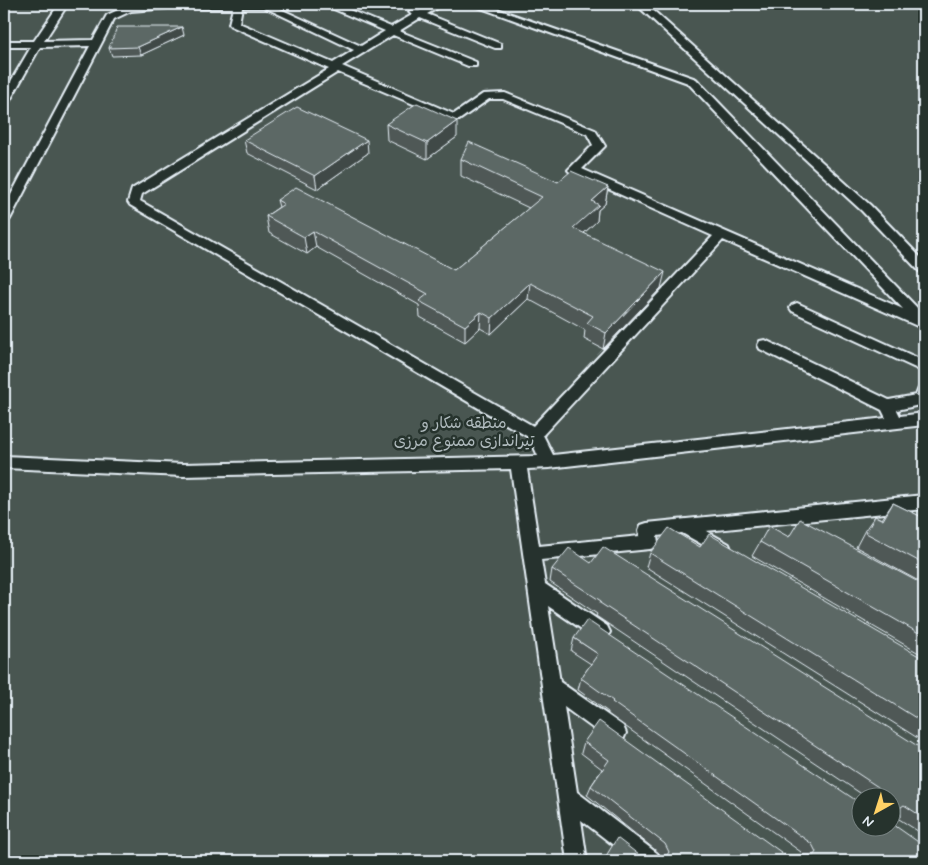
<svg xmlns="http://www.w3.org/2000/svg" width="928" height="865" font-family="Mynerve,'Playpen Sans Arabic',sans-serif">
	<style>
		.green { fill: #495651; stroke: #98a4a4; fill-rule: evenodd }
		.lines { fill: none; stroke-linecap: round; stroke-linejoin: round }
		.service-casing { stroke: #e8f1f8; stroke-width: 4 }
		.service { fill: #26332d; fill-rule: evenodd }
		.wall { fill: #4f5957; stroke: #e8f1f8 }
		.shaded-wall { fill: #404947; stroke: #e8f1f8 }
		.building { fill: #5c6865; stroke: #e8f1f8 }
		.labels { text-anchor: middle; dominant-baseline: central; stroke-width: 5; stroke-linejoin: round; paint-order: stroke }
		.park-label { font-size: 16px; fill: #b0bbbe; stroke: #26332d }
	</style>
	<rect width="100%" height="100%" fill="#323e39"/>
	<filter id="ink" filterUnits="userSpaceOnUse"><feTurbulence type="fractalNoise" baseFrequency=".02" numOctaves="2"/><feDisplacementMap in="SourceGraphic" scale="10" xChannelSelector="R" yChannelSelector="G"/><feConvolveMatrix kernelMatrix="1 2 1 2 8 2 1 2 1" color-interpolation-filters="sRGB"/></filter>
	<g filter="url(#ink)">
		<path class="green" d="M 4,4 L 924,4 L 924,861 L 4,861 ZM 860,798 L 890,798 L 890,828 L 860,828 Z"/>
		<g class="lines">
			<g class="service-casing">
				<path id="service" d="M 59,4 L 68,4 L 44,41 L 93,40 L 107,15 L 129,5 L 445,4 L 427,14 L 501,44 L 501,48 L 495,48 L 420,18 L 399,31 L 476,62 L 476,66 L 468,66 L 393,35 L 342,66 L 454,114 L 483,94 L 505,93 L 595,130 L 605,146 L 582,169 L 903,309 L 688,83 L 470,4 L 483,4 L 696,79 L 924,315 L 924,329 L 723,240 L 543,435 L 553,455 L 886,418 L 882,410 L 760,349 L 758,345 L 760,341 L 765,340 L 889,400 L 916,395 L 919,388 L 924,387 L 924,404 L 897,410 L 900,416 L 924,413 L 924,425 L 549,468 L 527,469 L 539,546 L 640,536 L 639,530 L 641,525 L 647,523 L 924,495 L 924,509 L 706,531 L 729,544 L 731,549 L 729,554 L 723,556 L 682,533 L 657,536 L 658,542 L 656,547 L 650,549 L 541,560 L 545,584 L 607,626 L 610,632 L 607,638 L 601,640 L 595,638 L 548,606 L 560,682 L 623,726 L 626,733 L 623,740 L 616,743 L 609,740 L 564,707 L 577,792 L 658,854 L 661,861 L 634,861 L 581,820 L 587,861 L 567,861 L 511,469 L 183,476 L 4,468 L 4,456 L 183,464 L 538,456 L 530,438 L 130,205 L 128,202 L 132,189 L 329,69 L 231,26 L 229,24 L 233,8 L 168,8 L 131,11 L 114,19 L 10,219 L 4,223 L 4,208 L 90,46 L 40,47 L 9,102 L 4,105 L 4,93 L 31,47 L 4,47 L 4,41 L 34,41 ZM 242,7 L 264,7 L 354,50 L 333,63 L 239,23 ZM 276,7 L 329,7 L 385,31 L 361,46 ZM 342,7 L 425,7 L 419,11 L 411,10 L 409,12 L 412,15 L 391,27 ZM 338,72 L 451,120 L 459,120 L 489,99 L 503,99 L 587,134 L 593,145 L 568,170 L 570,172 L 713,236 L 533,426 L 140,201 L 142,194 Z
					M 640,4 L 646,4 L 870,205 L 924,261 L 924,272 L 919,271 L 862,211 L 640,8 Z
					M 797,303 L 924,361 L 924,372 L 792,311 L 790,308 L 792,305 Z"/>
			</g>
			<use href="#service" class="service"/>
		</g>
		<path class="wall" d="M 184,35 L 141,55 L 112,56 L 109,48 Z
			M 386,124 L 457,137 L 427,159 L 387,140 Z
			M 244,140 L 368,153 L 317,189 L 247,153 Z
			M 461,159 L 558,182 L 608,187 L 605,204 L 598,210 L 597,221 L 584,233 L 661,288 L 603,349 L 584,339 L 585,330 L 528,299 L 491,334 L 480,328 L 465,342 L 420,317 L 419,305 L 316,247 L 307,254 L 269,233 L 266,216 L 279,207 L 277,200 L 454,270 L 529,208 L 461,176 Z
			M 893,503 L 924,518 L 924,584 L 856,547 L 865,530 L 875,516 L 882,519 Z
			M 789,537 L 924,585 L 924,656 L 752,556 L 760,542 Z
			M 700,547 L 924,659 L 924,742 L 646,567 L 650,553 Z
			M 591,563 L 924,750 L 924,835 L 899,819 L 893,823 L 924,861 L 639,855 L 660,855 L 659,853 L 587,795 L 591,786 L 602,769 L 581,753 L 584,742 L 785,855 L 802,855 L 801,852 L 608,714 L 608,712 L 578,690 L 581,678 L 591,664 L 571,651 L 574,638 L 860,828 L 890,798 L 865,798 L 866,797 L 596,616 L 597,614 L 550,582 L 552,569 Z"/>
		<path class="shaded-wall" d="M 182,27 L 184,35 L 141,55 L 138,47 Z
			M 457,121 L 457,137 L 427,159 L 427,143 Z
			M 367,140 L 368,153 L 317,189 L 315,176 Z
			M 608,187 L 605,204 L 598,210 L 597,221 L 571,245 L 573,228 L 592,201 Z
			M 313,231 L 316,247 L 307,254 L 304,237 Z
			M 665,272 L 661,288 L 603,349 L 606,333 Z
			M 530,283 L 528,299 L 491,334 L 492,318 Z
			M 481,312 L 480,328 L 465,342 L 465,326 Z"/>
		<path class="building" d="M 117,27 L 182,27 L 138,47 L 109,48 Z
			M 417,103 L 457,121 L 427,143 L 386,124 Z
			M 297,107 L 367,140 L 315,176 L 244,140 Z
			M 469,142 L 558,182 L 571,171 L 608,187 L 592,201 L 599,205 L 573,228 L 665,272 L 606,333 L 587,323 L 593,316 L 530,283 L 492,318 L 481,312 L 465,326 L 419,301 L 428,294 L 313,231 L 304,237 L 266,216 L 284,204 L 277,200 L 296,187 L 454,270 L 542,197 L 461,159 Z
			M 893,503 L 924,518 L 924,564 L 866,533 L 875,516 L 883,520 Z
			M 800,519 L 924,585 L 924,636 L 760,542 L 769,526 L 789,537 Z
			M 669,528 L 700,547 L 709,534 L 924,659 L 924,723 L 650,553 Z
			M 603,547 L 924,750 L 924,818 L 904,805 L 901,807 L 901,817 L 891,819 L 894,825 L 924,846 L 924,861 L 603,861 L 617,838 L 639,855 L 667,855 L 669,852 L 665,844 L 591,786 L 609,760 L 584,742 L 599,721 L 785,855 L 814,855 L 816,852 L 812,844 L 612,702 L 613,701 L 581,678 L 598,654 L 574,638 L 587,620 L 860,803 L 860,828 L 890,828 L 890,798 L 874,798 L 874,790 L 879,790 L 878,787 L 600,603 L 601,601 L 552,569 L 569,548 L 591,563 Z"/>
	</g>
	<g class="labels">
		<g class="park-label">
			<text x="464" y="423">منطقه شکار و<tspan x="464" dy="18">تیراندازی ممنوع مرزی</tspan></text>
		</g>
	</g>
	<rect width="928" height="865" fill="none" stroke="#26332d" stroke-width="20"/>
	<rect x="10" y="10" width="908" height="845" fill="none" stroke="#e8f1f8" stroke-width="2" filter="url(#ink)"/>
	<g transform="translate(876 812) rotate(219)"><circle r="24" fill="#26332d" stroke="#747f7e"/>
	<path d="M0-4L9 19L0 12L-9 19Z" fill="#ffd166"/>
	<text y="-8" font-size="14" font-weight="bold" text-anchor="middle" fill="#e8f1f8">N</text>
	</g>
</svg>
